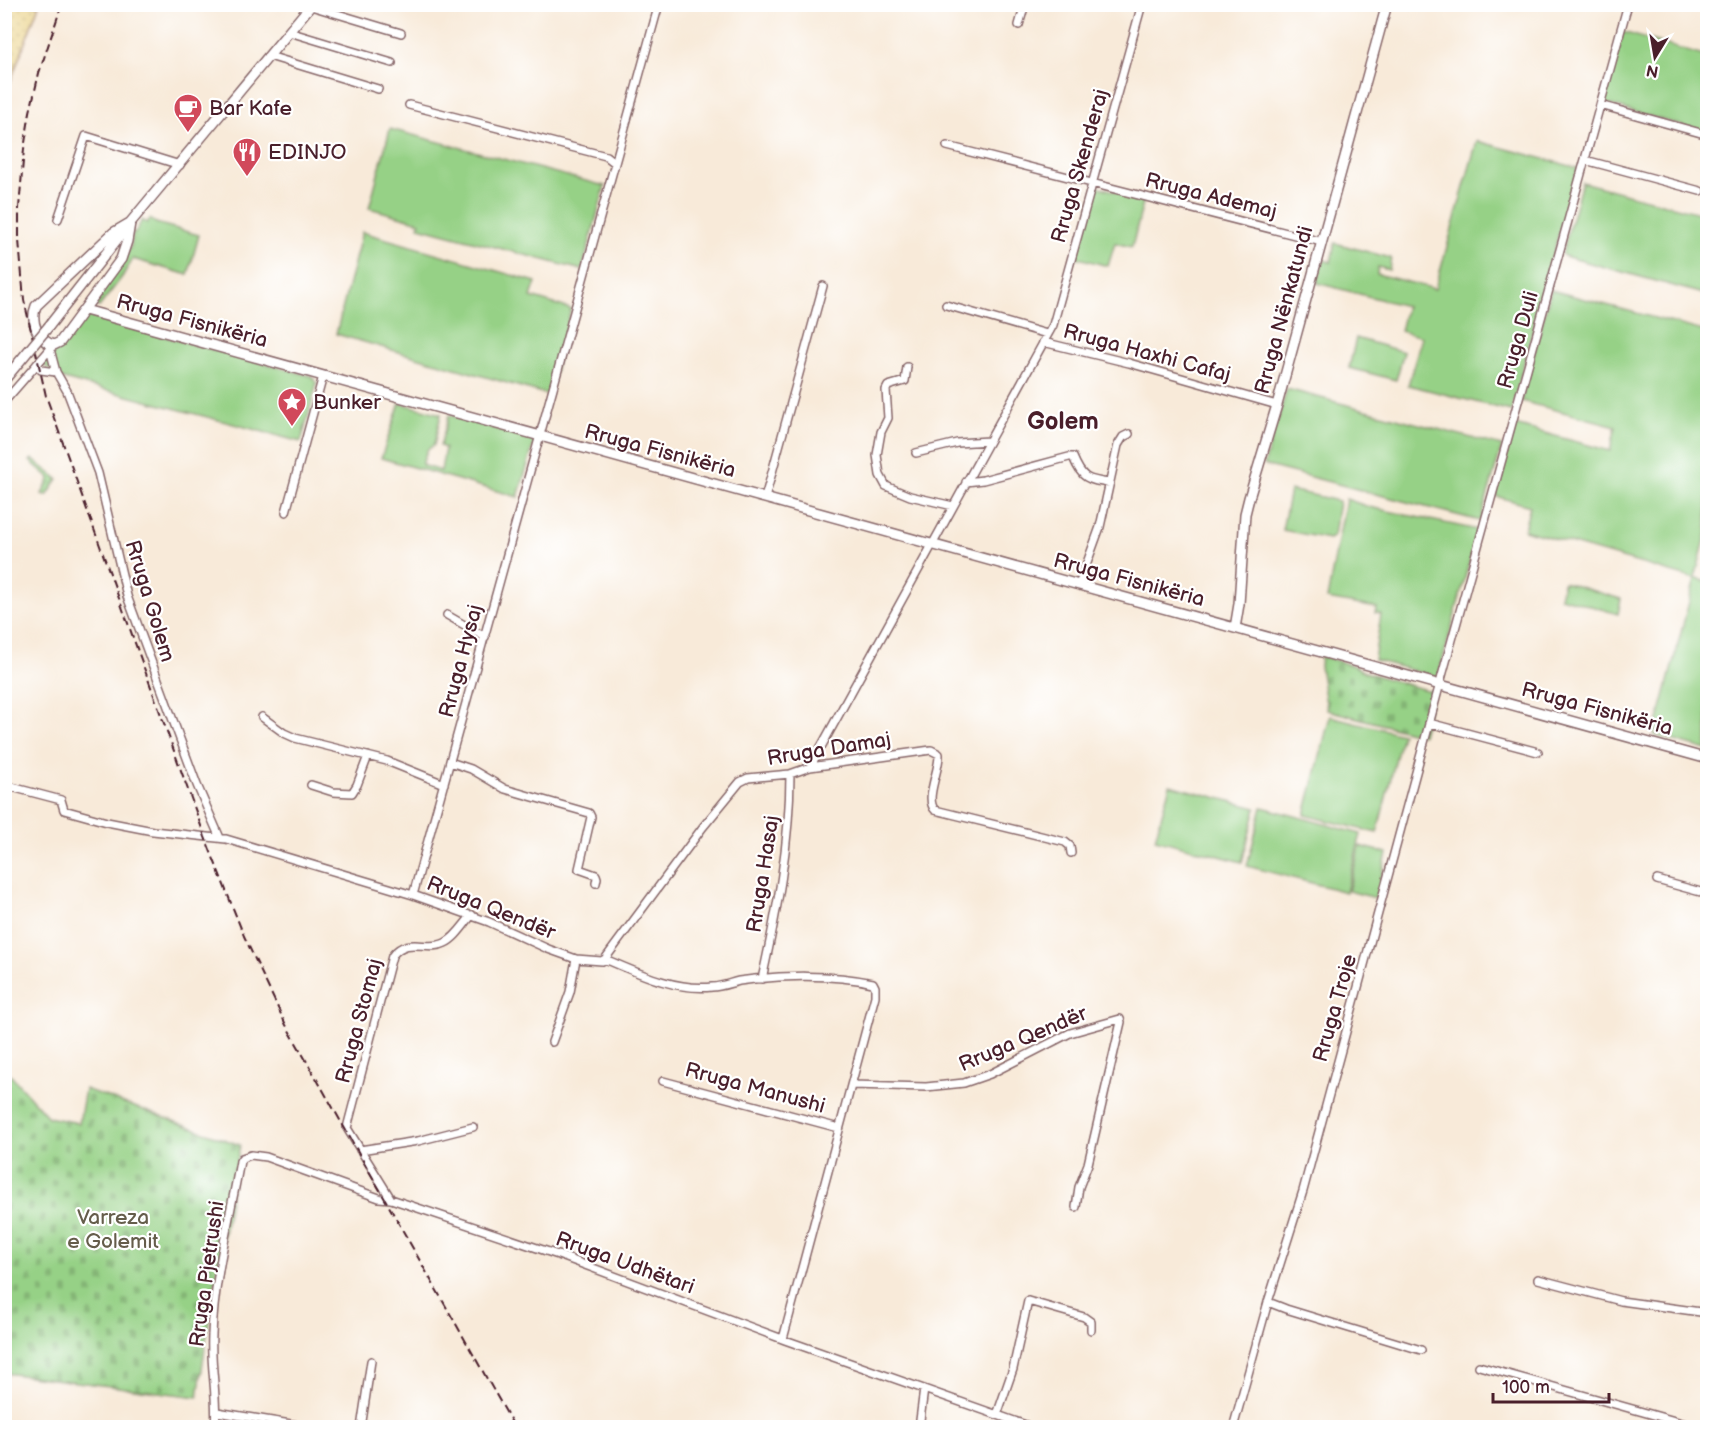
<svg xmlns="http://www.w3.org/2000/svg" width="1712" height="1432" font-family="'Balsamiq Sans',sans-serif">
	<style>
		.grass { fill: #96d186; stroke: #707858; stroke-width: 1.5 }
		.sand { fill: url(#sand-dots); stroke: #9c7c64; stroke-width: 1.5 }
		.cemetery { fill: url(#cemetery-stones); stroke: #707858; stroke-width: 1.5 }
		.garden { fill: url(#garden-dots); stroke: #707858; stroke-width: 1.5 }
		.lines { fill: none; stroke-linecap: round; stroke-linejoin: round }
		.street-casing { stroke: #876668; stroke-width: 10 }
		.secondary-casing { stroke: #876668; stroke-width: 12 }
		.street { stroke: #fff; stroke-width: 7 }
		.secondary { stroke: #fff; stroke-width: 9 }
		.rail { stroke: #4a1f2b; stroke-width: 2; stroke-dasharray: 9 4.5; stroke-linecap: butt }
		.secondary-bridge-casing { stroke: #876668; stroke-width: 12; stroke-linecap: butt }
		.secondary-bridge { stroke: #fff; stroke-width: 9 }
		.labels { text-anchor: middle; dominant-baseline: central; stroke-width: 4.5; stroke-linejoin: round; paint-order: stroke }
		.poi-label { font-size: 21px; fill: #4a1f2b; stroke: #fff; text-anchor: start }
		.street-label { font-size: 21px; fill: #4a1f2b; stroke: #fff }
		.park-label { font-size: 21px; fill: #655d4b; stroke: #fff }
		.quarter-label { font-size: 24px; font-weight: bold; fill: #4a1f2b; stroke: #fff }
	</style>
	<defs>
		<pattern id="sand-dots" width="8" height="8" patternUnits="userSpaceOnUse" patternTransform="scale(1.5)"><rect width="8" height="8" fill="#eeda9e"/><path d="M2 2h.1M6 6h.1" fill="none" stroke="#cebb88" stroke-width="1.8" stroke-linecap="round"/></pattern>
		<pattern id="cemetery-stones" width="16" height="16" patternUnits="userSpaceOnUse" patternTransform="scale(1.5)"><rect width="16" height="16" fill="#96d186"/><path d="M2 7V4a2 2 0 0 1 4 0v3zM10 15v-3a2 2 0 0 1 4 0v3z" fill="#83b374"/></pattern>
		<pattern id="garden-dots" width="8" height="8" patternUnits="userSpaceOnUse" patternTransform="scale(1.5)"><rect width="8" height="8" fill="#96d186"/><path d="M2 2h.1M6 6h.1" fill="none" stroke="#83b374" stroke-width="1.8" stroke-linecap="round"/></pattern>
	</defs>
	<rect width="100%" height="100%" fill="#fff"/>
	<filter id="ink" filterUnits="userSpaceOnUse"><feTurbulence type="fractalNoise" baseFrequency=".0167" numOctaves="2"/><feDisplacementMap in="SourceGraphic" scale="12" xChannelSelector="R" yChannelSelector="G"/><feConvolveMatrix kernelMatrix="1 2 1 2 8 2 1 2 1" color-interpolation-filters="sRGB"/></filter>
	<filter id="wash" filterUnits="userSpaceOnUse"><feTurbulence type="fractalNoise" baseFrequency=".008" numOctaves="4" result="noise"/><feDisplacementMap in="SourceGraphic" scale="24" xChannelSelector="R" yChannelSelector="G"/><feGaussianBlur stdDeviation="1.35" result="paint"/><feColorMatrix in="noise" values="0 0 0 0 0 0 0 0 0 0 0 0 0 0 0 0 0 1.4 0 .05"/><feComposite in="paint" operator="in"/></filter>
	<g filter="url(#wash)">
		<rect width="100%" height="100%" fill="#f8ead9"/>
		<path class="grass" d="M 1623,32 L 1707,57 L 1707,133 L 1604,103 Z
			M 390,129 L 605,186 L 582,270 L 419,227 L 420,222 L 369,208 Z
			M 1477,141 L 1578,168 C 1553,249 1533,330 1511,411 L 1408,385 L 1422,337 L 1400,331 L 1406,306 L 1317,283 L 1323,260 L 1331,262 L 1335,243 L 1391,258 L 1389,270 L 1378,267 L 1377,274 L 1435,289 Z
			M 1582,182 L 1707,215 L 1707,295 L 1564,256 L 1562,254 Z
			M 1096,186 L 1144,199 L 1132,247 L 1115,243 L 1108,266 L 1075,257 Z
			M 150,219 L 156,223 L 199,235 L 188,275 L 133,259 L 122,277 L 99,307 L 95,305 L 97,299 L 131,246 L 133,232 L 135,233 L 142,220 L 147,223 Z
			M 362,232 L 536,282 L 531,297 L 571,309 L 549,395 L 336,334 Z
			M 1551,290 L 1707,332 L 1707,532 L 1695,578 L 1707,582 L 1707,750 L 1654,735 L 1695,579 L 1524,530 L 1530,506 L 1495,496 L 1515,425 L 1610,451 L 1616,426 L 1521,401 Z
			M 88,316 L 311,376 L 317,383 L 301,442 L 60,378 L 41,363 L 83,318 Z
			M 1356,338 L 1404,352 L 1396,380 L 1349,368 Z
			M 1287,389 L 1502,446 L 1480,521 L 1264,465 Z
			M 400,403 L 441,414 L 434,445 L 427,450 L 422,465 L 441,471 L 445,448 L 440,446 L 449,415 L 535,440 L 518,497 L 381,458 Z
			M 1290,490 L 1339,501 L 1334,536 L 1329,539 L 1282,530 Z
			M 1346,499 L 1369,507 L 1478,530 L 1438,677 L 1374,660 L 1381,614 L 1375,613 L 1377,608 L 1327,599 Z
			M 1563,582 L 1621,599 L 1618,614 L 1560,597 Z
			M 1330,716 L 1402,734 L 1377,833 L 1305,815 Z
			M 1170,785 L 1256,808 L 1242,862 L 1155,839 Z
			M 1262,807 L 1361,834 L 1346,892 L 1247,866 Z
			M 1360,846 L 1387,853 L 1376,898 L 1348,891 Z"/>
		<path class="sand" d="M 5,4 L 39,5 L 5,96 L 4,5 Z"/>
		<path class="cemetery" d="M 1321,656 L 1354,666 L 1368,673 L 1433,692 L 1422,735 L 1327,710 L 1320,666 Z
			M 4,1068 L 48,1117 L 79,1123 L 85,1089 L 240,1145 L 212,1299 L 198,1397 L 5,1373 Z"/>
		<path class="garden" d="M 32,459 L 58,479 L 47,496 L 42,494 L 50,478 L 30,461 Z"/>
	</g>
	<g filter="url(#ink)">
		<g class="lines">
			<g class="street-casing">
				<path id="street" d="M 311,6 L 401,33
					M 1019,25 L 1025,4
					M 289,32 L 392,63
					M 269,56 L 378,89
					M 409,105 L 606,156 L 615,163
					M 1600,105 L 1708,135
					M 947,146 L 1322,242
					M 1585,160 L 1700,191
					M 58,219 L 86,136 L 180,165
					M 946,305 L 1047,334
					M 1043,342 L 1129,363 L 1277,405
					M 50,349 L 56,372 L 67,391 L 98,473 L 127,596 L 197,785 L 220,838
					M 37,364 L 41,370 L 56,372
					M 907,367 L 905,381 L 888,386 L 886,390 L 888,418 L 881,432 L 877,455 L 880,475 L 886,486 L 910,496 L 953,506
					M 4,402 L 52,347
					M 916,453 L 957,443 L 989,441
					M 966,482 L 983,480 L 1069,457 L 1073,457 C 1082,479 1087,480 1110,483
					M 765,498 L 823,286
					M 286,512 L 323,376
					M 1079,585 L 1100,527 L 1118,445 L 1123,437 L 1129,434
					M 447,615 L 485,637
					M 262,717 L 284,733 L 295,738 L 387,761 L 444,784
					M 1429,723 L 1538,752
					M 450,762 L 471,769 L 505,789 L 589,813 L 591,817 L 579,869 L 596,875 L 597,878 L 596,883
					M 810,767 L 1053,325 L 1142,4
					M 4,785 L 61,800 L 64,810 L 107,822 L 153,831 L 226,839 L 413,895 L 489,922 L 548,949 L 576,959 L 602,961 L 605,959 C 638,973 675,991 712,987 C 721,987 730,983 739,981 C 779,975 833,974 873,983 L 875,987 L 875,996 L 783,1339
					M 311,785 L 333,792 L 352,793 L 357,785 L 368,756
					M 1657,880 L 1708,894
					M 413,895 L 659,4
					M 605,959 L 703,827 L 740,782 L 748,778 L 790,774 L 810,767 L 931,750 L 939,754 C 940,770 924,799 935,810 L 1065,842 L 1070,846 L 1071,853
					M 762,979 C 777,911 790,843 790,774
					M 552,1042 L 570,992 L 576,959
					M 663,1081 L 839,1128
					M 852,1085 L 926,1087 L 964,1083 L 990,1074 L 1070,1033 L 1120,1019 L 1121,1022 L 1088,1164 L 1079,1187 L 1076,1207
					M 360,1150 L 418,1141 L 473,1127
					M 240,1161 L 242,1158 L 251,1155 L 266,1157 L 379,1198 L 391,1199 L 561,1256 L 785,1340 L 1034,1428
					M 391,1199 L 347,1128 L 392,956 C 408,935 427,952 445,943 C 456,938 464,924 472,915
					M 1538,1279 L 1621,1301 L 1708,1313
					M 1268,1302 L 1286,1309 L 1421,1350
					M 1479,1366 L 1700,1428
					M 217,1412 L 315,1428
					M 997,1415 L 1013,1369 L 1028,1301 L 1084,1317 L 1091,1322 L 1091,1330
					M 215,1428 C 218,1397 210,1366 212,1335 C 214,1277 230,1218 240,1161
					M 361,1428 L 371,1361
					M 919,1428 L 924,1389
					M 1233,1428 L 1268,1302 L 1303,1191 L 1442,676 L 1628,4"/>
			</g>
			<g class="secondary-casing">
				<path id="secondary" d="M 130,223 L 127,241 L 121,259 L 60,342 L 54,345 C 37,341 30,321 36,306 L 113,233 Z
					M 85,310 L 1708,759
					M 49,326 L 130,223 L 312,4
					M 1235,628 L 1239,604 L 1245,514 L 1249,498 L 1277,405 L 1387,4"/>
			</g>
			<use href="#street" class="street"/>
			<use href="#secondary" class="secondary"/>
			<path class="rail" d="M 62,4 L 39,73 L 30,112 L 24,149 L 19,208 L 19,240 L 24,300 L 46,396 L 205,837 L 244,936 L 286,1025 L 515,1428"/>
			<g class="secondary-bridge-casing">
				<path id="secondary-bridge" d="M 5,379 L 49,326"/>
			</g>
			<use href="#secondary-bridge" class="secondary-bridge"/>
		</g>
	</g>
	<defs>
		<g id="cafe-pin" transform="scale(1.5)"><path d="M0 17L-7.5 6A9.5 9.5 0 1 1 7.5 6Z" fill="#d1495b" stroke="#fff"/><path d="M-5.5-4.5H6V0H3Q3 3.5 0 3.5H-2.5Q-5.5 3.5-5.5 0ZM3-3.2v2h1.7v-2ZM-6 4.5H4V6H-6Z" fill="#fff"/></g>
		<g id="restaurant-pin" transform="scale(1.5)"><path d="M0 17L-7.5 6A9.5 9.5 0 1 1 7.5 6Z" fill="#d1495b" stroke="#fff"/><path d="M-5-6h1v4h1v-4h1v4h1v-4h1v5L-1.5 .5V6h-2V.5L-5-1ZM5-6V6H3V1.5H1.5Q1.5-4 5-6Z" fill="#fff"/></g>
		<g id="sight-pin" transform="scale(1.5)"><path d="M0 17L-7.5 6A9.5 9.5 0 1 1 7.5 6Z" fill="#d1495b" stroke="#fff"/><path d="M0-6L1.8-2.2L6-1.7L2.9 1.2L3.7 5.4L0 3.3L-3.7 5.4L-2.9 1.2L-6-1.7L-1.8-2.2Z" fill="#fff"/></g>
	</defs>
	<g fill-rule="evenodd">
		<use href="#cafe-pin" x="188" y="108"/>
		<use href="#restaurant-pin" x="247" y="152"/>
		<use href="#sight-pin" x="292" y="402"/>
	</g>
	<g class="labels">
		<g class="poi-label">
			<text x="209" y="108">Bar Kafe</text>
			<text x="268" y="152">EDINJO</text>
			<text x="313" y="402">Bunker</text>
		</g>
		<g class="street-label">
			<text transform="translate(1080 166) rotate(-74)">Rruga Skenderaj</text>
			<text transform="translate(1211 196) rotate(14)">Rruga Ademaj</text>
			<text transform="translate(1284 310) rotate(-75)">Rruga Nënkatundi</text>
			<text transform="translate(192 321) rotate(15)">Rruga Fisnikëria</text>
			<text transform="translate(1518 340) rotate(-74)">Rruga Duli</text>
			<text transform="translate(1147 353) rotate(15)">Rruga Haxhi Cafaj</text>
			<text transform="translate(660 451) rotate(15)">Rruga Fisnikëria</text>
			<text transform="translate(1129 580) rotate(15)">Rruga Fisnikëria</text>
			<text transform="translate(150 601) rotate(73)">Rruga Golem</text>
			<text transform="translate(461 661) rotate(-75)">Rruga Hysaj</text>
			<text transform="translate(1597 709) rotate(15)">Rruga Fisnikëria</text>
			<text transform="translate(829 749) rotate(-9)">Rruga Damaj</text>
			<text transform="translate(763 874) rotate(-81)">Rruga Hasaj</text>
			<text transform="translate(491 908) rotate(22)">Rruga Qendër</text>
			<text transform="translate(1335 1008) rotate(-74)">Rruga Troje</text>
			<text transform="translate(359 1021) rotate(-75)">Rruga Stomaj</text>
			<text transform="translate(1023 1039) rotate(-23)">Rruga Qendër</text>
			<text transform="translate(755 1088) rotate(15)">Rruga Manushi</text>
			<text transform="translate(625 1263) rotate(20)">Rruga Udhëtari</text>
			<text transform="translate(207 1274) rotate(-82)">Rruga Pjetrushi</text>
		</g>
		<g class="park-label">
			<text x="113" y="1217">Varreza<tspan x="113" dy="24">e Golemit</tspan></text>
		</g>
		<g class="quarter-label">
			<text x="1063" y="421">Golem</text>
		</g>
	</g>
	<rect width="1712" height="1432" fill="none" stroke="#fff" stroke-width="24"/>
	<g transform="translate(1655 57) rotate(191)" stroke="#ffffff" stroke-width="4.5" paint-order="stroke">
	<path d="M0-4.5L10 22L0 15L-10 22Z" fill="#4a1f2b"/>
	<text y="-9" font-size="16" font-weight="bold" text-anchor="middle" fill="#4a1f2b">N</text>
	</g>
	<path d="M1493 1393v9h116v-9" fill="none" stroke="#4a1f2b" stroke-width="3"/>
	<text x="1502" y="1393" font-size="18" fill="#4a1f2b" stroke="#ffffff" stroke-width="4.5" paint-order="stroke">100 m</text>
</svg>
